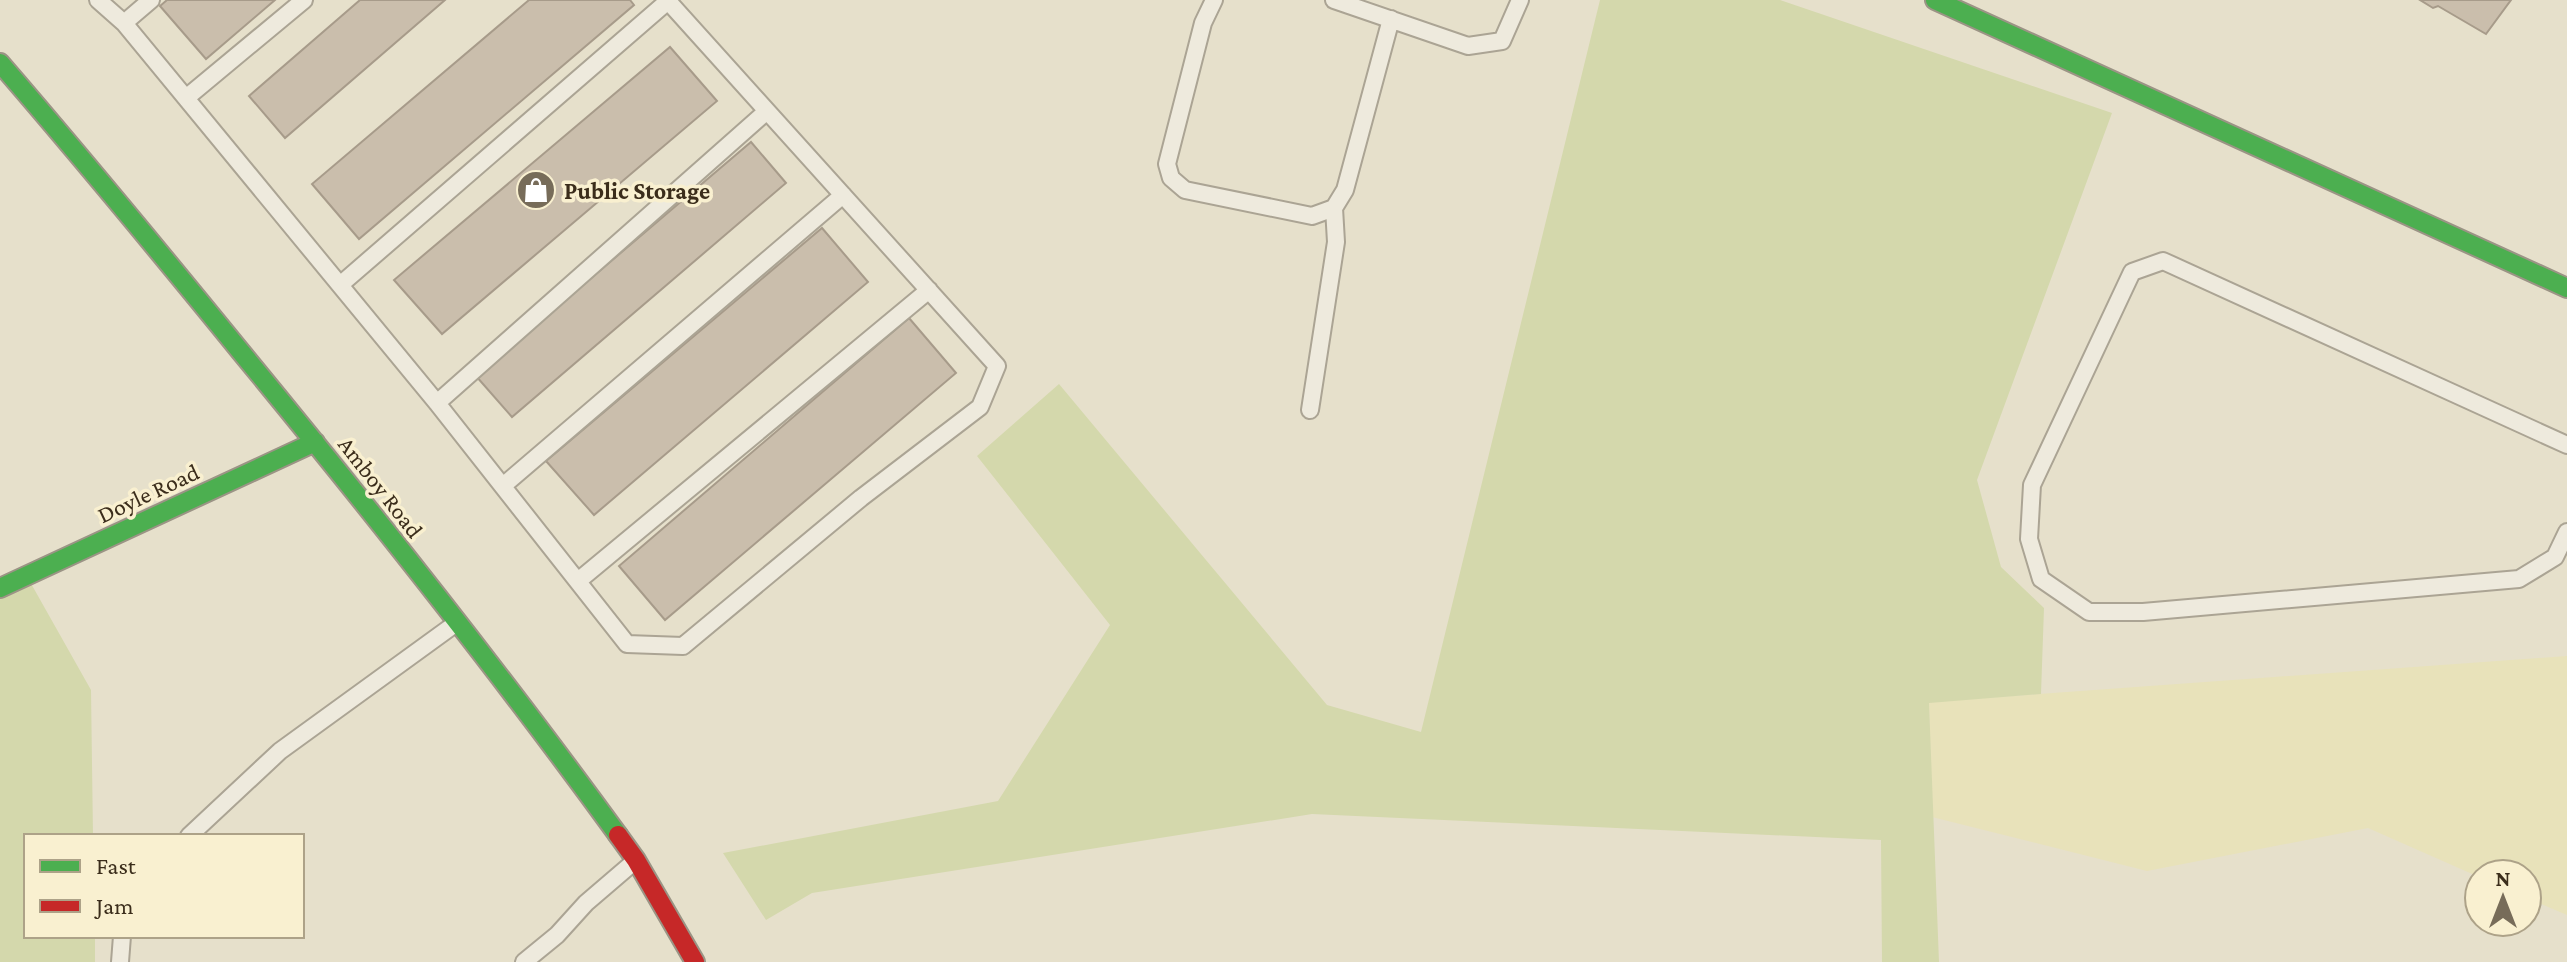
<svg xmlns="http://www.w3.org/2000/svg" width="2567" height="962" font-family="'Crimson Pro',serif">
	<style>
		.farmland { fill: #e8e2ba }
		.green { fill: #d4d8ac }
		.building { fill: #cabeac; stroke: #a79b8a; stroke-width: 2 }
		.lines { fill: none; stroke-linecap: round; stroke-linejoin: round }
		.lane-casing { stroke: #aba494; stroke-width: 20 }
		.fast-casing { stroke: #9b9485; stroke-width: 22 }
		.jam-casing { stroke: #9b9485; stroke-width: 22 }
		.lane { stroke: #eeeadd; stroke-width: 16 }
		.fast { stroke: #4caf50; stroke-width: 18 }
		.jam { stroke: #c62828; stroke-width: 18 }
		.labels { text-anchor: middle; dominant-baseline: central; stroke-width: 7; stroke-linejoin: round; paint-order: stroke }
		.poi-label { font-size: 24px; font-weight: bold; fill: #3b2d1b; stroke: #f9f0d0; text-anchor: start }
		.street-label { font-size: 24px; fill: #3b2d1b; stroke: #f9f0d0 }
	</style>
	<rect width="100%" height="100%" fill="#e6e0cb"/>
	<path class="farmland" d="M 2567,656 L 2567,915 L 2527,898 L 2527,874 L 2479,874 L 2479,877 L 2368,828 L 2147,871 L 1932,817 L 1929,702 Z"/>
	<path class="green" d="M 1600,0 L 1780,0 L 2112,113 L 1977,480 L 2001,567 L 2044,608 L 2041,694 L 1929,703 L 1939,962 L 1882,962 L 1881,840 L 1312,814 L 812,893 L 766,920 L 723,853 L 998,801 L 1110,625 L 977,456 L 1059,384 L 1327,705 L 1421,732 Z
		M 29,580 L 91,690 L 93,836 L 26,836 L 26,936 L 95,936 L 95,962 L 0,962 L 0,594 Z"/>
	<path class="building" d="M 167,0 L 275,0 L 206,59 L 160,6 Z
		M 360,0 L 445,0 L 285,138 L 249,96 Z
		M 529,0 L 630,0 L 634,5 L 359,239 L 312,184 Z
		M 2420,0 L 2511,0 L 2486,34 L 2438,6 L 2433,8 Z
		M 670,47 L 717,101 L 442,334 L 394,280 Z
		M 751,142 L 786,183 L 512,417 L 476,376 Z
		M 822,228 L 868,282 L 594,515 L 546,461 Z
		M 909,318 L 956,373 L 665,620 L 619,566 Z"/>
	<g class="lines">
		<g class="lane-casing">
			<path id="lane" d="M 98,0 L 124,23
				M 151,0 L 124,23 L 437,403 L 627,644 L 683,646 L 861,498 L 980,407 L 997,366 L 667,0
				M 1214,0 L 1203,23 L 1167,164 L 1171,178 L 1185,190 L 1312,216 L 1334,208 L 1345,190 L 1391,19
				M 1334,0 L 1468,46 L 1502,41 L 1520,0
				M 186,98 L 304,0
				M 340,285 L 668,1
				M 437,403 L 767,111
				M 1310,410 L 1336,242 L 1334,208
				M 2567,445 L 2163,261 L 2132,272 L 2032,485 L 2029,539 L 2041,579 L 2089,612 L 2143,612 L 2519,579 L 2555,557 L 2567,532
				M 504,485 L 843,195
				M 578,581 L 929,290
				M 189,836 L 280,751 L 455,624
				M 120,962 L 122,936
				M 524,962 L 557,935 L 586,903 L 635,861"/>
		</g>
		<g class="fast-casing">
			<path id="fast" d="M 1935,0 L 2567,288
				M 0,63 C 82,158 162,255 241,352 C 371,510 498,670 618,835
				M 0,588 L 315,442"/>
		</g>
		<g class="jam-casing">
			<path id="jam" d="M 618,835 L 636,860 L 695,962"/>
		</g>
		<use href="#lane" class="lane"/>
		<use href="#fast" class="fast"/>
		<use href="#jam" class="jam"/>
	</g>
	<defs>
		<g id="shop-disc" transform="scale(2)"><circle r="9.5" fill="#776c59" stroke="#f9f0d0"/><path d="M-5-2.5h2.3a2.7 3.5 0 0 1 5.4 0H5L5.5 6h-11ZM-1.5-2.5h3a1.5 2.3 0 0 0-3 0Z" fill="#fff"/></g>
	</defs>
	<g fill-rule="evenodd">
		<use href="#shop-disc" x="536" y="190"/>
	</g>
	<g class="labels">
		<g class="poi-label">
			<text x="564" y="190">Public Storage</text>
		</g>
		<g class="street-label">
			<text transform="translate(381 487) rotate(52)">Amboy Road</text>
			<text transform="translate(148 493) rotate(-25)">Doyle Road</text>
		</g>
	</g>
	<rect x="24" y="834" width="280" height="104" fill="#f9f0d0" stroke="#ada288" stroke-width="2"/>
	<rect x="40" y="860" width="40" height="12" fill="#4caf50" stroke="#ada288" stroke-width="2"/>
	<text x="96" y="874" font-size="24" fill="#3b2d1b">Fast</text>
	<rect x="40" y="900" width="40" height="12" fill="#c62828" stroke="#ada288" stroke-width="2"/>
	<text x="96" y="914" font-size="24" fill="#3b2d1b">Jam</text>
	<g transform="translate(2503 898)"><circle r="38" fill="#f9f0d0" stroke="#ada288" stroke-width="2"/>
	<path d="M0-6L14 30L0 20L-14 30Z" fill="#776c59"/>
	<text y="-12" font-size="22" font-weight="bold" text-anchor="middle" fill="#3b2d1b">N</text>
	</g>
</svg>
